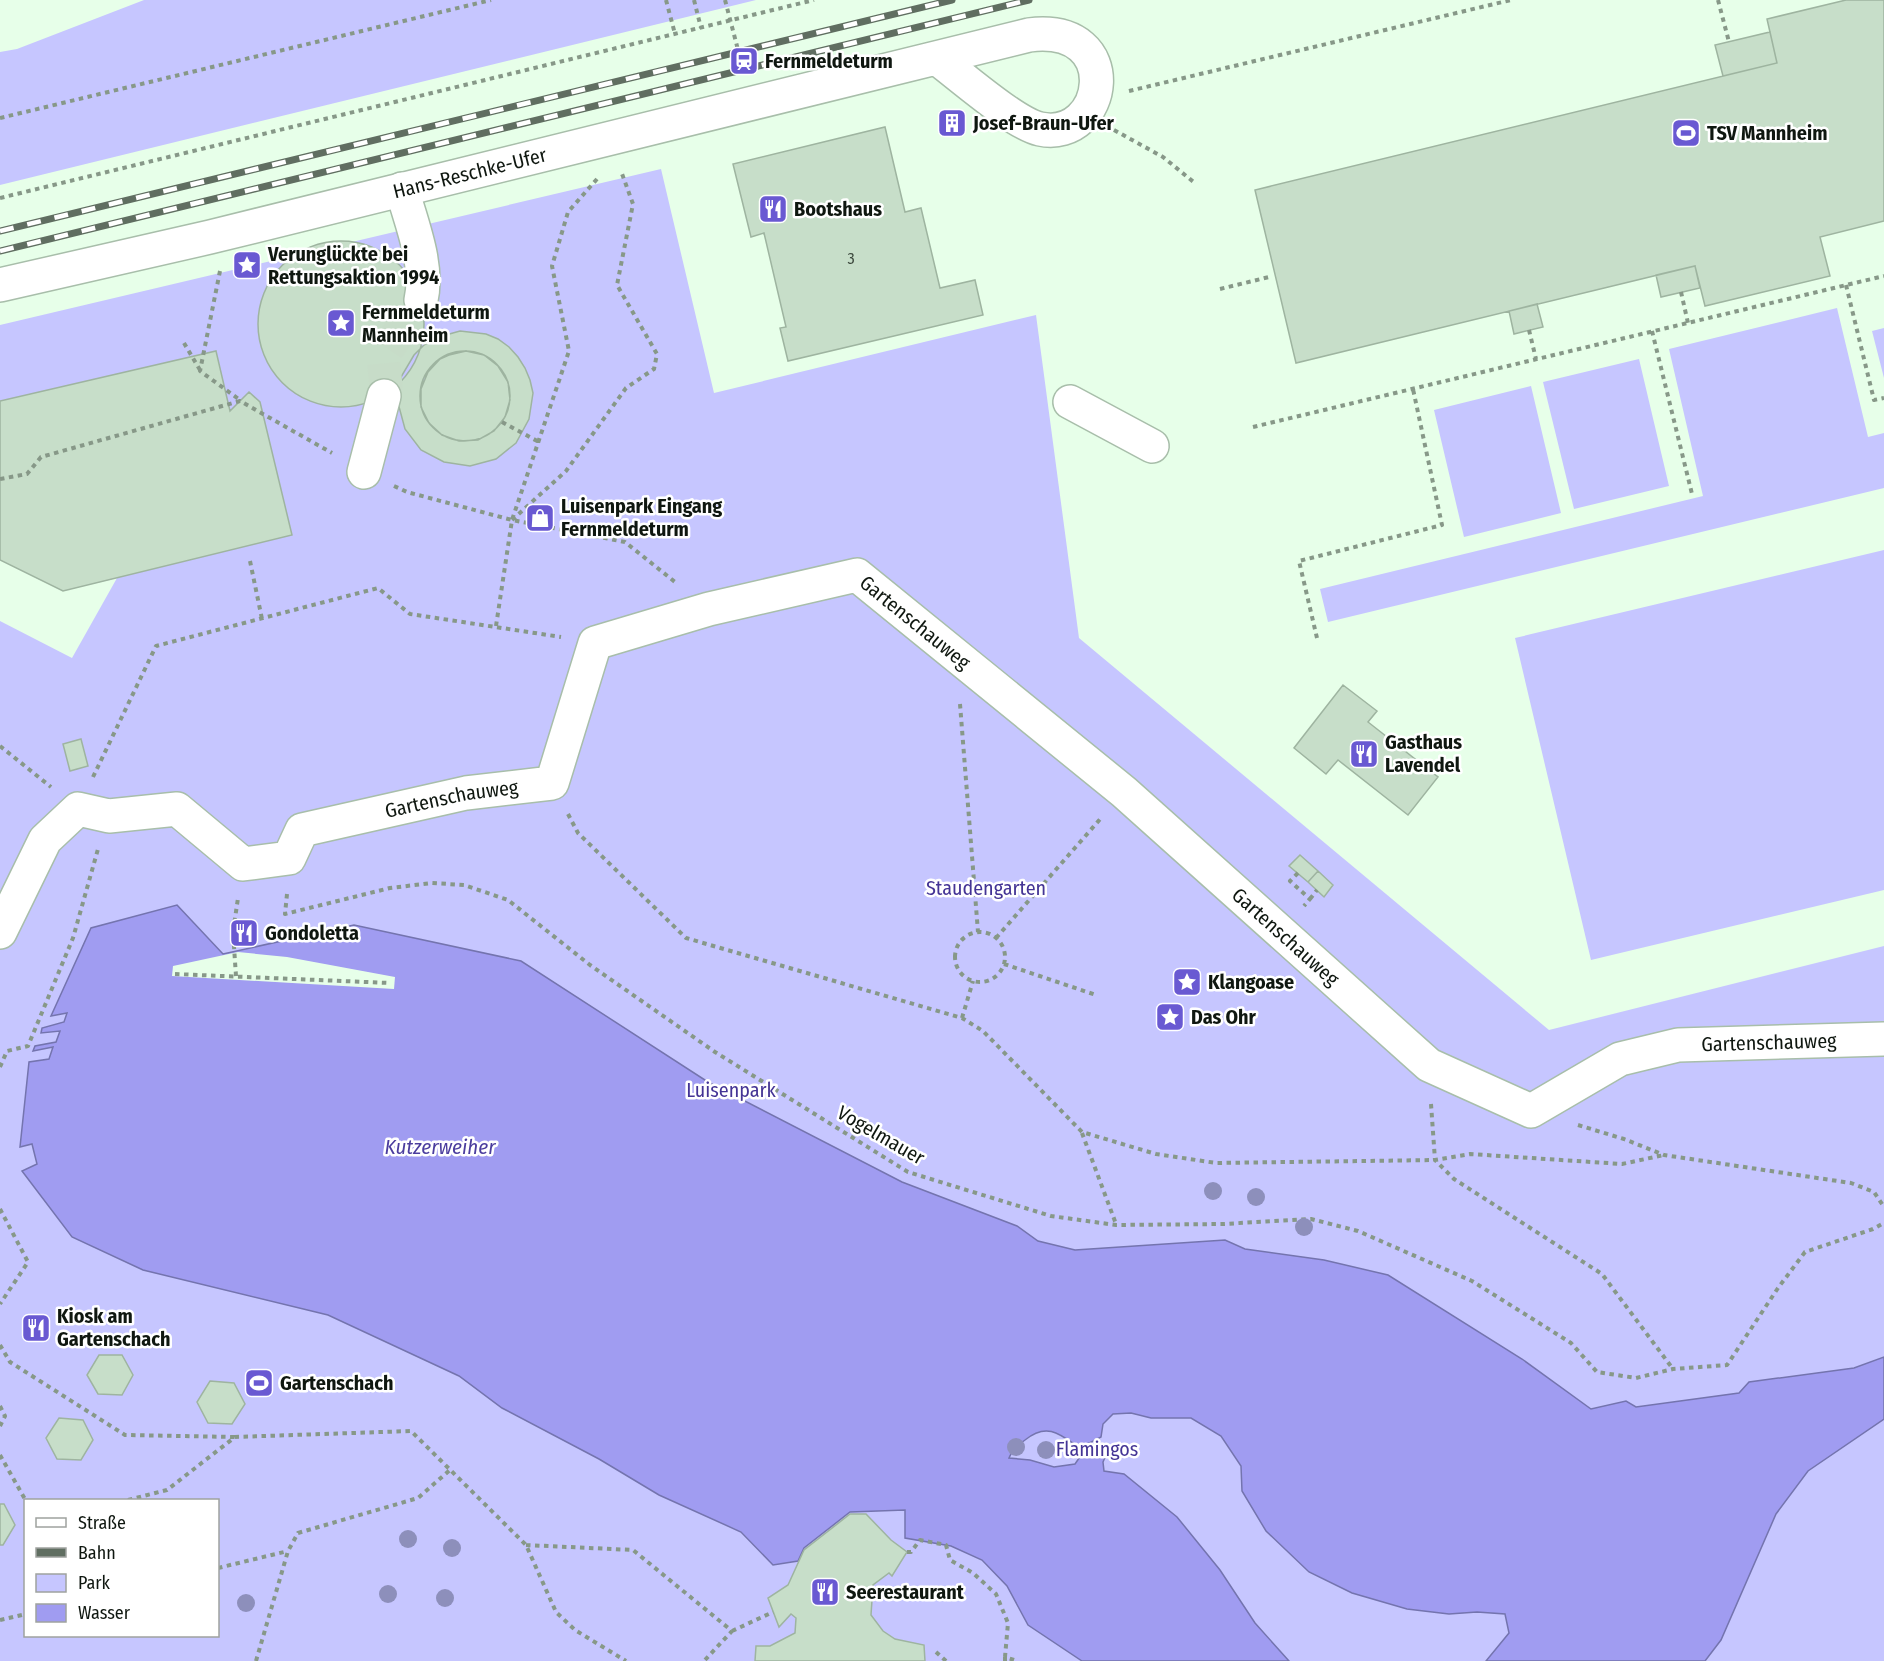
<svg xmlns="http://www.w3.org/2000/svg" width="1884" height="1661" font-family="'Fira Sans Condensed',sans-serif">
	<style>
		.green { fill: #c6c6ff; fill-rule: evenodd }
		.water { fill: #a09cf1; stroke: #7474ae; stroke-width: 1.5 }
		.pier { fill: #e7ffe9 }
		.building { fill: #c7dec9; stroke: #9eb4a0; stroke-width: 1.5; fill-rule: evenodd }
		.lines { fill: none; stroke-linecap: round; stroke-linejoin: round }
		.minor-tunnel { stroke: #c7dcc8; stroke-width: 33; stroke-dasharray: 33 16; stroke-linecap: butt }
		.minor-casing { stroke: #a8beaa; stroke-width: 36 }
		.path { stroke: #879888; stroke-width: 4; stroke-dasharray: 4.5 4.5; stroke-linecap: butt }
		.minor { stroke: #fff; stroke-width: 33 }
		.rail-casing { stroke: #606e61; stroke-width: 7 }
		.rail { stroke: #fff; stroke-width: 4.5; stroke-dasharray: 14; stroke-linecap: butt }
		.tree { fill: #8d8fbb }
		.labels { text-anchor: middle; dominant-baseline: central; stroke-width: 5; stroke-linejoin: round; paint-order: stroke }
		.number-label { font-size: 16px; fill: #3d493e }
		.poi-label { font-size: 20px; font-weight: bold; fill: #0f1710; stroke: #fff; text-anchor: start }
		.street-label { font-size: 20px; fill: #0f1710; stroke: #fff }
		.park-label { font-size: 20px; fill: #443495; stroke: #fff }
		.water-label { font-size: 21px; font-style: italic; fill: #4b3d9e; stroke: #fff }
	</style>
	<rect width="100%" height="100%" fill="#e7ffe9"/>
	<path class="green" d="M 144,0 L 756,0 L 0,185 L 0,52 L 17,49 Z
		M 661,169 L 714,393 L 1036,315 L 1079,638 L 1549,1030 L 1884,946 L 1884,1661 L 0,1661 L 0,621 L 72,658 L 117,578 L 63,591 L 0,560 L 0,325 ZM 26,1500 L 218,1500 L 218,1636 L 26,1636 Z
		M 1837,308 L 1868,437 L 1884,433 L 1884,488 L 1328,622 L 1320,589 L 1703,496 L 1669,349 Z
		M 1884,328 L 1884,378 L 1872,331 Z
		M 1639,359 L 1669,486 L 1574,509 L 1543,382 Z
		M 1531,386 L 1561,513 L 1464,537 L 1434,410 Z
		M 1884,550 L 1884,890 L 1591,960 L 1515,638 Z"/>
	<path class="water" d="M 177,905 L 223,954 L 354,925 L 521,961 L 708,1082 L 902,1182 L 1017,1226 L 1038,1241 L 1075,1250 L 1225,1240 L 1245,1249 L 1324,1260 L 1388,1275 L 1522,1359 L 1591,1409 L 1626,1401 L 1636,1407 L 1739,1393 L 1749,1382 L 1854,1368 L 1884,1357 L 1884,1419 L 1808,1471 L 1776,1514 L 1721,1640 L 1705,1661 L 1486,1661 L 1509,1633 L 1505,1614 L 1477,1612 L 1449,1614 L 1407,1609 L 1352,1593 L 1309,1572 L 1266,1531 L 1242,1491 L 1241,1466 L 1221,1436 L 1191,1418 L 1151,1418 L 1131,1413 L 1113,1414 L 1103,1424 L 1101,1437 L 1080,1448 C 1060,1434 1047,1422 1025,1440 C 1018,1445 1012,1450 1009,1458 L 1030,1460 L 1054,1467 L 1075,1464 C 1083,1453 1088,1441 1103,1445 L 1107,1453 L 1103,1462 L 1104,1471 L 1124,1474 L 1177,1517 L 1220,1570 L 1255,1623 L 1289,1661 L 1082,1661 L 1028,1625 L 1007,1586 L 982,1560 L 951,1546 L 905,1538 L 905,1510 L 850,1512 L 804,1548 L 798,1561 L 773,1565 L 741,1532 L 659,1495 L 599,1459 L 502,1408 L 459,1376 L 328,1315 L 143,1270 L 72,1237 L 22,1171 L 37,1164 L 32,1144 L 20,1147 L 29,1062 L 49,1059 L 53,1047 L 33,1051 L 35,1046 L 56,1042 L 60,1031 L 41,1033 L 42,1028 L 64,1022 L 67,1013 L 51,1016 L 91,928 Z"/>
	<path class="pier" d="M 238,952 L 287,957 L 395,977 L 394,989 L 172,976 L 173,966 Z"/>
	<path class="building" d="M 1846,0 L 1884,0 L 1884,221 L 1820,237 L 1830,276 L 1705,306 L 1695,266 L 1296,363 L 1255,190 L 1777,63 L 1767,19 Z
		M 1770,32 L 1777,63 L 1723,76 L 1715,45 Z
		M 960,111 L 965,128 L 945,135 L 939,117 Z
		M 885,127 L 905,212 L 921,208 L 940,288 L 975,280 L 983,315 L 788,361 L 780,328 L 786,327 L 764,233 L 751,237 L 733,164 Z
		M258 324a83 83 0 1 1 166 0a83 83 0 1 1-166 0Z
		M 1695,266 L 1700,288 L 1661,297 L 1656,275 Z
		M 1537,304 L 1543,327 L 1514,334 L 1509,311 Z
		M 460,331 L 486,334 L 498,339 L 509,347 L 518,357 L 525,368 L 530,380 L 533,393 L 529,419 L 516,443 L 496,459 L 470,466 L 444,462 L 421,450 L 405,429 L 398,403 L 401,377 L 414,355 L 424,345 L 435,338 ZM 466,351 L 484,355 L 498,366 L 508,382 L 510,400 L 505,417 L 494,431 L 478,440 L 459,441 L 442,435 L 429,423 L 421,407 L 421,389 L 428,372 L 440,359 L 449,355 Z
		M 216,351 L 230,411 L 249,392 L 260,402 L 292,535 L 63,591 L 0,560 L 0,401 Z
		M420 396a45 45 0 1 1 90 0a45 45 0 1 1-90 0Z
		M 1343,685 L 1377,711 L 1368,722 L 1438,777 L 1408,815 L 1338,760 L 1326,774 L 1294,748 Z
		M 81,739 L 88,766 L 70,771 L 63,744 Z
		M 1300,855 L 1318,871 L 1308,882 L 1289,866 Z
		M 1318,871 L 1333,885 L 1324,897 L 1308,882 Z
		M 247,928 L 248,936 L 241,938 L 239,929 Z
		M 99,1355 L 122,1355 L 133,1375 L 122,1395 L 98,1394 L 87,1375 Z
		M 210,1381 L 234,1383 L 245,1404 L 232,1424 L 208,1423 L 197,1402 Z
		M 59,1418 L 83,1420 L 93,1440 L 81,1460 L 57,1459 L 46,1438 Z
		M 0,1504 L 4,1504 L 15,1525 L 3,1545 L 0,1545 Z
		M 850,1514 L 866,1514 L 891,1540 L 907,1552 L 892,1576 L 889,1573 L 873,1585 L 871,1615 L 883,1631 L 895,1639 L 924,1645 L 925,1661 L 755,1661 L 756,1646 L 770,1646 L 795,1633 L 796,1618 L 791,1614 L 779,1627 L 768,1598 L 788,1585 L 804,1550 Z"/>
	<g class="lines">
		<path class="minor-tunnel" d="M 384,396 L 386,386 L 383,356 L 421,300"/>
		<g class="minor-casing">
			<g id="minor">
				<path d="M 402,189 C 411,223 429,264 421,300"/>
				<path id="s1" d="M 0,285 L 210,237 L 1029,35 C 1127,23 1107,143 1040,129 C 1014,123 962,77 938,59"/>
				<path d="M 1070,402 L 1152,446"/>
				<path d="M 364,472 L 384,396"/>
				<path id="s2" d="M 0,932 L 45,840 L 78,809 L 109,816 L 177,809 L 243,864 L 289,858 L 302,830 L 466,793 L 552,783 L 595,643 L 709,609 L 857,575 L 1124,792 L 1429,1065 L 1531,1111 L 1620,1059 L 1678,1045 L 1884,1039"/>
			</g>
		</g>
		<path class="path" d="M 666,0 L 675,34
			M 694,0 L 701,28
			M 725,0 L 743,69
			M 1718,0 L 1729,42
			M 1129,91 L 1511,0
			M 0,118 L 491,0
			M 1114,130 L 1163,157 L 1196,184
			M 0,198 L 814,0
			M 220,271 L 200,371 L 240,400
			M 1846,285 L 1874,400 L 1884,398
			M 1220,289 L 1269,277
			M 1681,292 L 1688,323
			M 1529,330 L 1536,359
			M 1652,331 L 1692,494
			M 184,343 L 200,370
			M 502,422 L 539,442
			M 1253,427 L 1884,276
			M 0,479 L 27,474 L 41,457 L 240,401 L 332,453
			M 394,486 L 407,492 L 512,520 L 625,542 L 675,582
			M 512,520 L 566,471 L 626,388 L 654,369 L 657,354 L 617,285 L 633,204 L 621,171
			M 250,561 L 262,619
			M 496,626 L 512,520 L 569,351 L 552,266 L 568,212 L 597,179
			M 1317,638 L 1299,561 L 1442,525 L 1413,389
			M 960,704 L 978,932
			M 0,746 L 51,787
			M 93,777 L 156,646 L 378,588 L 410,614 L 561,637
			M 568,814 L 578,833 L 686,938 L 962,1018 L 983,1031 L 1082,1132 L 1156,1154 L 1216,1163 L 1435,1160 L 1470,1154 L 1622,1164 L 1664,1155
			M 1298,873 L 1290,881 L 1310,899 L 1304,906
			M 287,894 L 285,914 L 390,888 L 432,883 L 464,885 L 508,900 L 590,965 L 715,1052 L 908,1172 L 1051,1216 L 1116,1225 L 1223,1224 L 1311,1219 L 1358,1231 L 1472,1281 L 1571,1343 L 1597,1372 L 1636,1378 L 1673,1369 L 1727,1365 L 1778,1288 L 1805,1252 L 1873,1229 L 1884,1223
			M 1310,899 L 1317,890
			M955 957a25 25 0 1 1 50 0a25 25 0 1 1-50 0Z
			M 996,938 L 1102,817
			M 1004,964 L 1096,995
			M 175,974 L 390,983
			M 236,976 L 233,932 L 238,898
			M 962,1018 L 973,981
			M 0,1067 L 7,1051 L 28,1046 L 73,938 L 98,849
			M 1431,1104 L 1435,1160 L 1454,1179 L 1602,1274 L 1673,1369
			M 1578,1125 L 1624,1139 L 1664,1155 L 1851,1183 L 1874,1192 L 1884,1207
			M 1082,1133 L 1116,1224
			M 0,1209 L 28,1262 L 0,1304
			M 0,1345 L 10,1362 L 125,1435 L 235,1437
			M 0,1406 L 5,1416 L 0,1426
			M 0,1455 L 26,1501
			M 128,1500 L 167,1490 L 235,1437 L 411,1431 L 526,1545 L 556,1612 L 575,1630 L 626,1661
			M 526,1545 L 633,1550 L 732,1631 L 704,1661
			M 907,1552 L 911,1552 L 920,1540 L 946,1545 L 950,1560 L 973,1573 L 996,1594 L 1008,1623 L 1005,1657
			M 218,1568 L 288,1551
			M 0,1620 L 26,1614
			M 732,1631 L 773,1612
			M 936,1652 L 946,1661
			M 256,1661 L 288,1551 L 298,1533 L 418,1498 L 451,1469
			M 1005,1661 L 1005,1657 L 1017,1661"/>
		<use href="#minor" class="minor"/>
		<g class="rail-casing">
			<path id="rail" d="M 0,231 L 952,0
				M 0,251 L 1029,0"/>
		</g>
		<use href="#rail" class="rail"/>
	</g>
	<g class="tree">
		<circle cx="1213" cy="1191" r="9"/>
		<circle cx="1256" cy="1197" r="9"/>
		<circle cx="1304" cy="1227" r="9"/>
		<circle cx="1016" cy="1447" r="9"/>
		<circle cx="1046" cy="1450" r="9"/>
		<circle cx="408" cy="1539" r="9"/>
		<circle cx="452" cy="1548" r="9"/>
		<circle cx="388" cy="1594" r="9"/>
		<circle cx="445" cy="1598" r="9"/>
		<circle cx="246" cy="1603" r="9"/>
	</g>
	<defs>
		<g id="station-square" transform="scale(1.5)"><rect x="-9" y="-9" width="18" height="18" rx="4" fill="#6959d2" stroke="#fff"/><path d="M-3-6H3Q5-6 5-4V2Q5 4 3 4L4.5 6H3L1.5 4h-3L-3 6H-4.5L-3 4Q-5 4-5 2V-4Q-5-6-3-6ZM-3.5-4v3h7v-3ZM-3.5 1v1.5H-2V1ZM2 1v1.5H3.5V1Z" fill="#fff"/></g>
		<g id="building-square" transform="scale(1.5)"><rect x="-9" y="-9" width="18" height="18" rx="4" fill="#6959d2" stroke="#fff"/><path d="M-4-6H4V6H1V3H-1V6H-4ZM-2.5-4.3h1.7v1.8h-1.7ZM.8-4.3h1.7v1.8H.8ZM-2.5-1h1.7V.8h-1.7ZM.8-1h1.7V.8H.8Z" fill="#fff"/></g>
		<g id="stadium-square" transform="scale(1.5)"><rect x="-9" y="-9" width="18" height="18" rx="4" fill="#6959d2" stroke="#fff"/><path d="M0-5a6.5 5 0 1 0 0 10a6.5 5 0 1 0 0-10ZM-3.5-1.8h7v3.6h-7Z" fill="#fff"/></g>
		<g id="restaurant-square" transform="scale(1.5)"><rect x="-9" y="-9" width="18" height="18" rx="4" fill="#6959d2" stroke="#fff"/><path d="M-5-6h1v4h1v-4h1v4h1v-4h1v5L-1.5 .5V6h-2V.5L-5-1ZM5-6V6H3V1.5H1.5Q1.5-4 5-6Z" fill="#fff"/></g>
		<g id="sight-square" transform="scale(1.5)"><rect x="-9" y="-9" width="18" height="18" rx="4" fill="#6959d2" stroke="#fff"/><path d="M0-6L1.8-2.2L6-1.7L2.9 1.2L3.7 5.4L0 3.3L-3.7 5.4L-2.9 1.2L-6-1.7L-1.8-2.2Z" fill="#fff"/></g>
		<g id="shop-square" transform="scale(1.5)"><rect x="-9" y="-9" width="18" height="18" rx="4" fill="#6959d2" stroke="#fff"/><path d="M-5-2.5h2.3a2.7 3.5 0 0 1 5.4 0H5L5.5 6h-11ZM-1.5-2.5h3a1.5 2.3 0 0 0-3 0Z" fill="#fff"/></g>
	</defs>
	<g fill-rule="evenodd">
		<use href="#station-square" x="744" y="61"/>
		<use href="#building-square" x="952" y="123"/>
		<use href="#stadium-square" x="1686" y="133"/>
		<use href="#restaurant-square" x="773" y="209"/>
		<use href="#sight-square" x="247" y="265"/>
		<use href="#sight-square" x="341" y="323"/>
		<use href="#shop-square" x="540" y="518"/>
		<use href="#restaurant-square" x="1364" y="754"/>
		<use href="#restaurant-square" x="244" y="933"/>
		<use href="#sight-square" x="1187" y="982"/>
		<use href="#sight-square" x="1170" y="1017"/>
		<use href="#restaurant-square" x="36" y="1328"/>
		<use href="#stadium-square" x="259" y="1383"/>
		<use href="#restaurant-square" x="825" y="1592"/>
	</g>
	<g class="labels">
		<g class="number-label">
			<text x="851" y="258">3</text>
		</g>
		<g class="poi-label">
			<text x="765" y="61">Fernmeldeturm</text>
			<text x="973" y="123">Josef-Braun-Ufer</text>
			<text x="1707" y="133">TSV Mannheim</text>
			<text x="794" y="209">Bootshaus</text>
			<text x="268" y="254">Verunglückte bei<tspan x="268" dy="23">Rettungsaktion 1994</tspan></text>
			<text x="362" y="312">Fernmeldeturm<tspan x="362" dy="23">Mannheim</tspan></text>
			<text x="561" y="506">Luisenpark Eingang<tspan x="561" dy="23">Fernmeldeturm</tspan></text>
			<text x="1385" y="742">Gasthaus<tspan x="1385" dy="23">Lavendel</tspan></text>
			<text x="265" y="933">Gondoletta</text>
			<text x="1208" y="982">Klangoase</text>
			<text x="1191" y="1017">Das Ohr</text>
			<text x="57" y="1316">Kiosk am<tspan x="57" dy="23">Gartenschach</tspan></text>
			<text x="280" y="1383">Gartenschach</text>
			<text x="846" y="1592">Seerestaurant</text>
		</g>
		<g class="street-label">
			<text stroke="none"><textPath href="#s1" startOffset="483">Hans-Reschke-Ufer</textPath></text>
			<text stroke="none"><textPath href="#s2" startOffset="1158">Gartenschauweg</textPath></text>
			<text stroke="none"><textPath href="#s2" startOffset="564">Gartenschauweg</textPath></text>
			<text stroke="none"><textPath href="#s2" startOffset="1644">Gartenschauweg</textPath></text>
			<text stroke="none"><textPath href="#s2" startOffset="2202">Gartenschauweg</textPath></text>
			<text transform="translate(881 1135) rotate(30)">Vogelmauer</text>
		</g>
		<g class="park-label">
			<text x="986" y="888">Staudengarten</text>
			<text x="731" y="1090">Luisenpark</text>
			<text x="1097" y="1449">Flamingos</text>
		</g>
		<g class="water-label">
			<text x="440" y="1147">Kutzerweiher</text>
		</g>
	</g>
	<rect x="24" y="1499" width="195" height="138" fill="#ffffff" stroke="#9fa29f" stroke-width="1.5"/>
	<rect x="36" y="1518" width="30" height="9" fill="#ffffff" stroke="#9fa29f" stroke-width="1.5"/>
	<text x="78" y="1529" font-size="18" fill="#0f1710">Straße</text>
	<rect x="36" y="1548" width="30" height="9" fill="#606e61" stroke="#9fa29f" stroke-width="1.5"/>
	<text x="78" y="1559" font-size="18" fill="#0f1710">Bahn</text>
	<rect x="36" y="1574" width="30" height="18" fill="#c6c6ff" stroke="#9fa29f" stroke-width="1.5"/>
	<text x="78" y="1589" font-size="18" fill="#0f1710">Park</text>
	<rect x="36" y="1604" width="30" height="18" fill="#a09cf1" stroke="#9fa29f" stroke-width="1.5"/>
	<text x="78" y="1619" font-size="18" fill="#0f1710">Wasser</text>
</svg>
